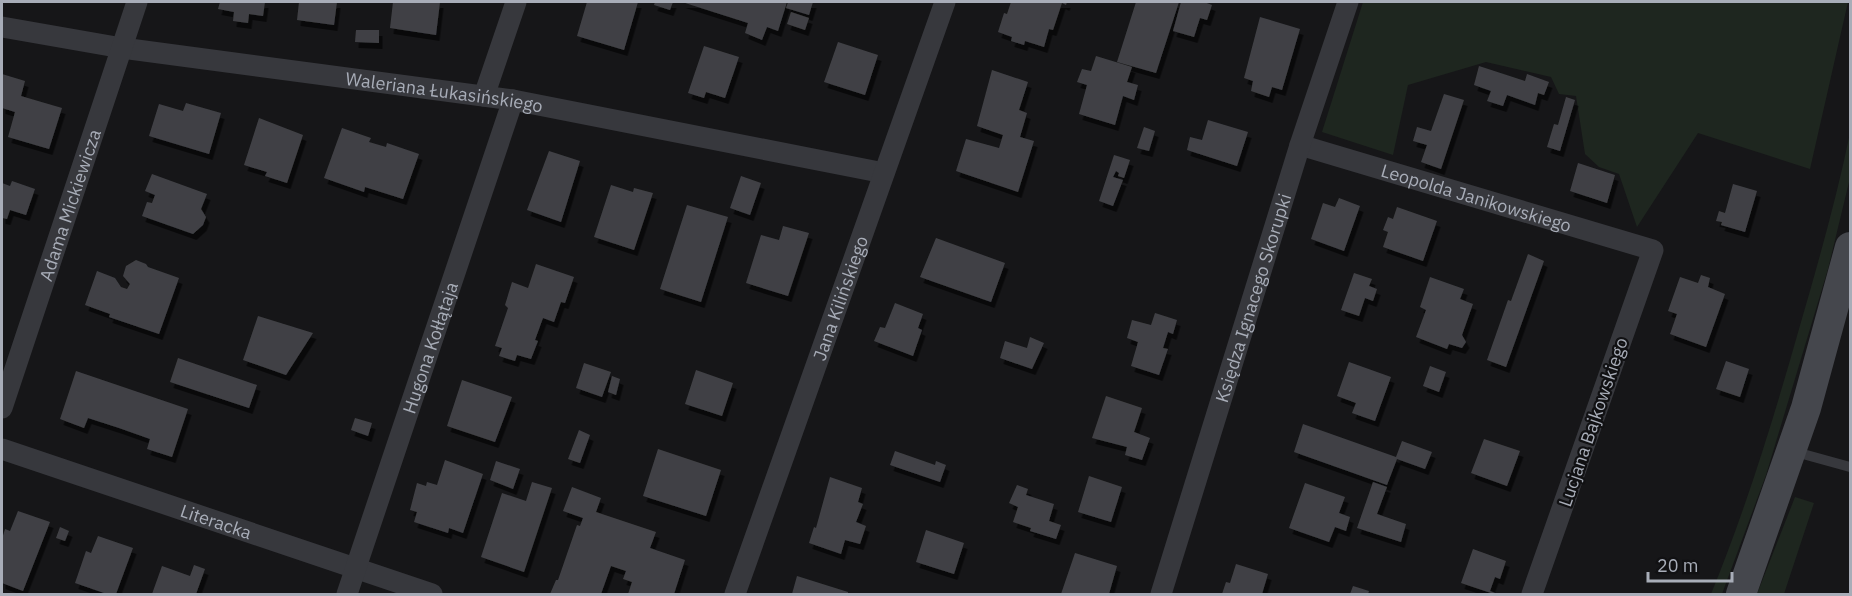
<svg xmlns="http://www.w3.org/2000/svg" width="1852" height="596" font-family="'IBM Plex Sans',sans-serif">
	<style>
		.green { fill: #1e261f }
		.building { fill: #404145; filter: url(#shadow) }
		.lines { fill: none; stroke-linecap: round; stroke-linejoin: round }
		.lane { stroke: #37383d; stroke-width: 10 }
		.street { stroke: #37383d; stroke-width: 21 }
		.secondary { stroke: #45474d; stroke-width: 30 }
		.labels { text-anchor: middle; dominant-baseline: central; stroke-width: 4.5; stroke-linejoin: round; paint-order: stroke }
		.street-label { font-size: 18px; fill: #a8adb8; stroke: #111113 }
	</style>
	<defs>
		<filter id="shadow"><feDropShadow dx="3.5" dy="6" stdDeviation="0" flood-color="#0009"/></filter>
	</defs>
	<rect width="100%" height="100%" fill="#161618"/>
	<path class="green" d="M 1363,2 L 1848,2 L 1810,169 L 1698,133 L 1637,227 L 1619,174 L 1599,167 L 1585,154 L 1576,96 L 1559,94 L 1551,77 L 1486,62 L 1408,85 L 1393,155 L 1322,132 Z
		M 1850,133 L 1850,178 L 1828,269 L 1766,475 L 1722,594 L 1711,594 C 1747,506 1775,414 1801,322 C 1819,260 1837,196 1850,133 Z
		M 1795,497 L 1814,503 L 1784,594 L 1757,594 Z"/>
	<path class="building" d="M 220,2 L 265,2 L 263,16 L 249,14 L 248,23 L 233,21 L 234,12 L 218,9 Z
		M 299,2 L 337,2 L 334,25 L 297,20 Z
		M 393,2 L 440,2 L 436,35 L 390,28 Z
		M 587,2 L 638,2 L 624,50 L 577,36 Z
		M 655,2 L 673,2 L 670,10 L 654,5 Z
		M 682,2 L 787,2 L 778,31 L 767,27 L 762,40 L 745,33 L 748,23 Z
		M 788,2 L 813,2 L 809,15 L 786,8 Z
		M 1011,2 L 1067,2 L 1066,5 L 1062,3 L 1053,30 L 1049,29 L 1044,47 L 1025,41 L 1024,45 L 1011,41 L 1012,37 L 998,32 L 1004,13 L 1007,14 Z
		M 1136,2 L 1179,2 L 1156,73 L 1117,62 Z
		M 1181,2 L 1204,2 L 1212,5 L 1207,20 L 1200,18 L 1194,37 L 1173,31 Z
		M 791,12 L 809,18 L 805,30 L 787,24 Z
		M 1260,17 L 1300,29 L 1282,90 L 1272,87 L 1269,97 L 1251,91 L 1253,81 L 1244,78 Z
		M 356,30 L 379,30 L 379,43 L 355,42 Z
		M 838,42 L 878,55 L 865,95 L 824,82 Z
		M 704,46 L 739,57 L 725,98 L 706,92 L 704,98 L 688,93 Z
		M 1096,56 L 1132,67 L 1127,82 L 1138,85 L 1134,100 L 1123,96 L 1115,125 L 1079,114 L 1087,85 L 1077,82 L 1082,69 L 1091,71 Z
		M 1479,66 L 1525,81 L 1527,74 L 1549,82 L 1544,95 L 1538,93 L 1535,105 L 1507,95 L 1503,106 L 1487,101 L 1491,91 L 1474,85 Z
		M 992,70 L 1028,82 L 1019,110 L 1027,113 L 1020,137 L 1034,141 L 1018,192 L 956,171 L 966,139 L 999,148 L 1003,135 L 977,126 Z
		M 2,74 L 25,81 L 21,96 L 62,108 L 49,149 L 8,137 L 15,112 L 2,108 Z
		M 1444,94 L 1464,100 L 1441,169 L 1421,162 L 1427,145 L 1413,141 L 1417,127 L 1431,131 Z
		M 1566,97 L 1575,100 L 1560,151 L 1547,147 L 1554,124 L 1558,125 Z
		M 186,103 L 221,113 L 209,154 L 149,136 L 159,104 L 183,111 Z
		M 259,118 L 303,135 L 287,183 L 265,176 L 267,172 L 244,165 Z
		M 1208,120 L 1248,132 L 1237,166 L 1187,150 L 1190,137 L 1202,140 Z
		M 1144,127 L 1155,131 L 1149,151 L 1137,148 Z
		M 342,128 L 371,138 L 369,142 L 386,147 L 387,143 L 419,154 L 403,199 L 365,187 L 364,192 L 324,178 Z
		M 549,151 L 580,161 L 561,222 L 527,210 Z
		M 1114,155 L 1130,160 L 1124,178 L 1118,176 L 1119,173 L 1116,171 L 1113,177 L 1123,180 L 1113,206 L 1099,201 Z
		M 1578,163 L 1615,175 L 1607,203 L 1570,191 Z
		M 152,174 L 207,194 L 201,209 L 206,217 L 203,225 L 193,234 L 142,216 L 147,202 L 152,203 L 155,195 L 145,191 Z
		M 741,176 L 761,183 L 750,215 L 730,208 Z
		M 12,181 L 35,189 L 26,215 L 10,210 L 7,219 L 2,218 L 2,183 L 10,186 Z
		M 1733,184 L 1757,191 L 1745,232 L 1721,225 L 1722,222 L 1716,221 L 1719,211 L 1725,213 Z
		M 611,185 L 633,192 L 634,188 L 653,193 L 634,250 L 594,237 Z
		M 1339,198 L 1360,206 L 1344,251 L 1311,239 L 1323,203 L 1335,207 Z
		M 687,205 L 728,217 L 701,302 L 660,289 Z
		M 1397,207 L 1437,221 L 1423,261 L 1383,247 L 1388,232 L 1383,230 L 1388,217 L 1393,219 Z
		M 783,226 L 809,233 L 788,296 L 746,283 L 761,235 L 779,240 Z
		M 936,238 L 1005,263 L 991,302 L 920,277 Z
		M 1528,254 L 1544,261 L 1506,367 L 1487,360 L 1508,300 L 1511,301 Z
		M 136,260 L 146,264 L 148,267 L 179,278 L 159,334 L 109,317 L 110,314 L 85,305 L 97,271 L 115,278 L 121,287 L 127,289 L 130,284 L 123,276 L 126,266 Z
		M 536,264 L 574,277 L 565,303 L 561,302 L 554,322 L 543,318 L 535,340 L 538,341 L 531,359 L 517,355 L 515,361 L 499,356 L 502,348 L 495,346 L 508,308 L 505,305 L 512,282 L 528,288 Z
		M 1354,273 L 1372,279 L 1369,286 L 1377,289 L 1373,301 L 1365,298 L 1359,316 L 1341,310 Z
		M 1701,275 L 1710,278 L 1708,287 L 1725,294 L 1706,347 L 1670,334 L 1677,314 L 1668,311 L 1680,277 L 1698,283 Z
		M 1430,277 L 1464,289 L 1460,299 L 1473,304 L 1462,335 L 1466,342 L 1462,348 L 1449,344 L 1447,349 L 1416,337 L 1426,310 L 1420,307 Z
		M 895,303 L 923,314 L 918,328 L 922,330 L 913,356 L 874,341 L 880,327 L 885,328 Z
		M 1155,313 L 1177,320 L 1173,334 L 1168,332 L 1163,348 L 1168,349 L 1159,375 L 1131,366 L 1138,342 L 1127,338 L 1132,320 L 1151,325 Z
		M 258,316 L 313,333 L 286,375 L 243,360 Z
		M 1030,337 L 1044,343 L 1032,369 L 1000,358 L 1005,341 L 1027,348 Z
		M 178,358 L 257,385 L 249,408 L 170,382 Z
		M 1726,361 L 1749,369 L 1740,397 L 1716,389 Z
		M 1349,362 L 1391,377 L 1375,421 L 1352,413 L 1356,403 L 1337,396 Z
		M 584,363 L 611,372 L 602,397 L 576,388 Z
		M 1430,366 L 1446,372 L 1439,392 L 1423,386 Z
		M 696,370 L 733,383 L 722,416 L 685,404 Z
		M 76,371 L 188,409 L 172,457 L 147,449 L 150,439 L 119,428 L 88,418 L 84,428 L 60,419 Z
		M 612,376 L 620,379 L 616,395 L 608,392 Z
		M 462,380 L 512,397 L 495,442 L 447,426 Z
		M 1106,396 L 1142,408 L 1134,432 L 1150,438 L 1142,460 L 1125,455 L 1127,447 L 1092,438 Z
		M 355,418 L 372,423 L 368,436 L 351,430 Z
		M 1303,424 L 1396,457 L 1402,441 L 1432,452 L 1425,469 L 1397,459 L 1387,485 L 1294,452 Z
		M 579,430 L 590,435 L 580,463 L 568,459 Z
		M 1484,439 L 1520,451 L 1507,486 L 1471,473 Z
		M 658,449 L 721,470 L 706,516 L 643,496 Z
		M 895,451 L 935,465 L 936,461 L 946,465 L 940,482 L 890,465 Z
		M 445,460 L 483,474 L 463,533 L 449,528 L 448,533 L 414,522 L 417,512 L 410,510 L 417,483 L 426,486 L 427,482 L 437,485 Z
		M 496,461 L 520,469 L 513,489 L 490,480 Z
		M 1089,476 L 1122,487 L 1111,522 L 1078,512 Z
		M 830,477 L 862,488 L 858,502 L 863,504 L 856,522 L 866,526 L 860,544 L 845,540 L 841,554 L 809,543 L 814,527 L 816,528 Z
		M 532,482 L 552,488 L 524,572 L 481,557 L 502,493 L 526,501 Z
		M 1373,482 L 1387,487 L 1377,514 L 1406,524 L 1401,542 L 1357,528 Z
		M 1305,483 L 1345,497 L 1339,513 L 1350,517 L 1346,531 L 1335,527 L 1329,542 L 1289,528 Z
		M 1017,485 L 1028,489 L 1026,495 L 1054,504 L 1049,521 L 1061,525 L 1056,539 L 1030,531 L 1031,528 L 1013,522 L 1018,507 L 1009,503 Z
		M 572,487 L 601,498 L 596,512 L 656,532 L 650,548 L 685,560 L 674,594 L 628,594 L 632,582 L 623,579 L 626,571 L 611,566 L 601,594 L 591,593 L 590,594 L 550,594 L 556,580 L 558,580 L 577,525 L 580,526 L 583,518 L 563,511 Z
		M 18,511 L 50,522 L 23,591 L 2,583 L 2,539 L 5,529 L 10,531 Z
		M 60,527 L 69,531 L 65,541 L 56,538 Z
		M 926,530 L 964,543 L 954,574 L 916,562 Z
		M 98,536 L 133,548 L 116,594 L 107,594 L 75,583 L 86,551 L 91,553 Z
		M 1473,549 L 1506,561 L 1500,579 L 1495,577 L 1490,591 L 1495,593 L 1494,594 L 1461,583 Z
		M 1075,553 L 1117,566 L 1109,594 L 1061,594 Z
		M 1236,564 L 1268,574 L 1262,594 L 1222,594 L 1226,582 L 1230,583 Z
		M 194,565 L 205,569 L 196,594 L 152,594 L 162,566 L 190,576 Z
		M 797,576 L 848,592 L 848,594 L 792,594 Z
		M 1353,586 L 1369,591 L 1368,594 L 1350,594 Z"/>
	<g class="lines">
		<path class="lane" d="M 1792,451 L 1850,467"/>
		<g class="street">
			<path id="s1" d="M 2,27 L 122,48 L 513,100 L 884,173"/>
			<path d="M 484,96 L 516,2"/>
			<path id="s2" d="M 1300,145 L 1653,250 L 1532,594"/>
			<path id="s3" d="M 2,408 L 137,2"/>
			<path id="s4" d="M 2,449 L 432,594"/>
			<path id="s5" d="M 347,594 L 513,100"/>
			<path id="s6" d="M 735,594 L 945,2"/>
			<path id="s7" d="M 1161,594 L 1300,145 L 1348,2"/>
		</g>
		<path class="secondary" d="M 1741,594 L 1806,408 L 1850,247"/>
	</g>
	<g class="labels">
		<g class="street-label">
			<text stroke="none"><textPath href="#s1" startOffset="447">Waleriana Łukasińskiego</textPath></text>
			<text stroke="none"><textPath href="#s2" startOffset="184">Leopolda Janikowskiego</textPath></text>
			<text stroke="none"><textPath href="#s3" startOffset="214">Adama Mickiewicza</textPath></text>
			<text stroke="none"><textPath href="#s6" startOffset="314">Jana Kilińskiego</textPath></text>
			<text stroke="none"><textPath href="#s7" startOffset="310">Księdza Ignacego Skorupki</textPath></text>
			<text stroke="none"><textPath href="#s5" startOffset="260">Hugona Kołłątaja</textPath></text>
			<text transform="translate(1593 422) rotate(-71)">Lucjana Bajkowskiego</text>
			<text stroke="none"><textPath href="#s4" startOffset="226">Literacka</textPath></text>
		</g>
	</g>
	<rect width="1852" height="596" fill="none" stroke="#a8adb8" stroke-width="6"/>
	<path d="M1648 572v9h84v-9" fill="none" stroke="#a8adb8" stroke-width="3"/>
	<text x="1657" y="572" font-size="18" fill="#a8adb8" stroke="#111113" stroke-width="4.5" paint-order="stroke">20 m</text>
</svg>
